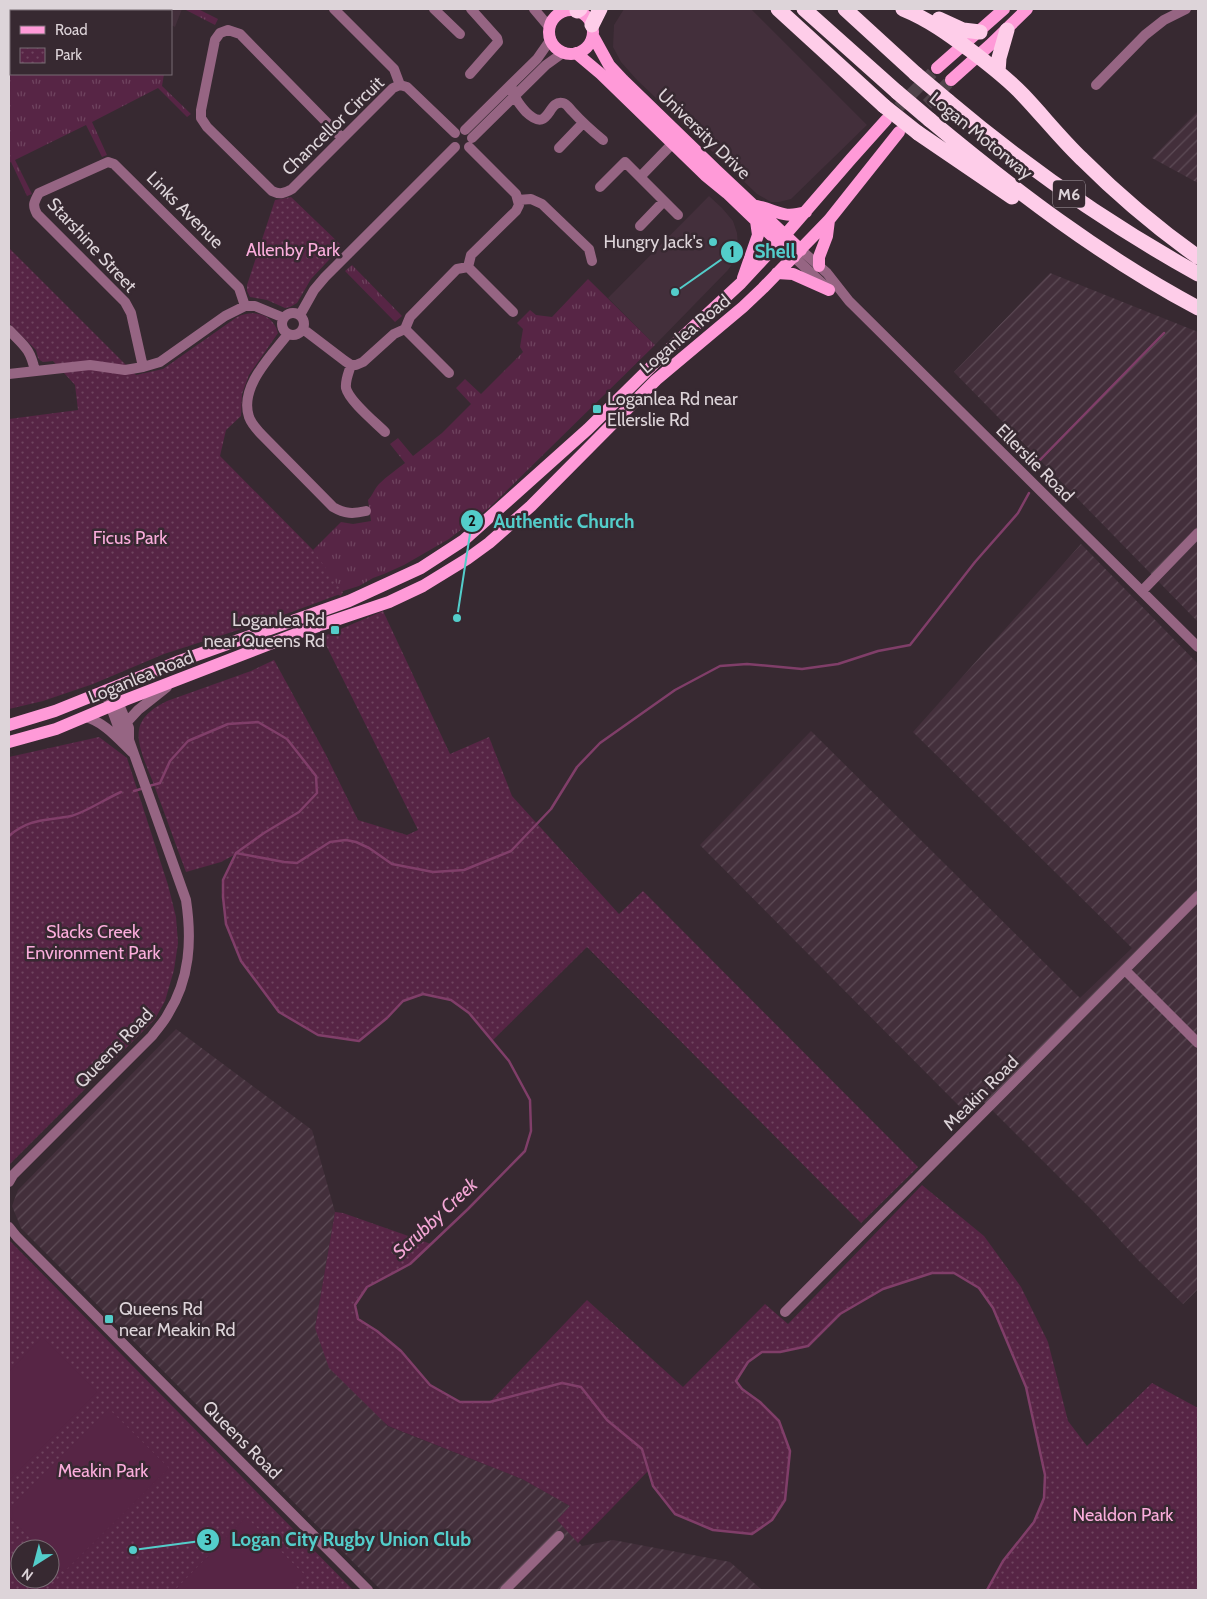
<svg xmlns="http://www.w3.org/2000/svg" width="1207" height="1599" font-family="Cabin,sans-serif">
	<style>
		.built { fill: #432f3b }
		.industrial { fill: url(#industrial-furrows) }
		.grass { fill: url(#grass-tufts) }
		.park { fill: url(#park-dots); fill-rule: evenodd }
		.pitch { fill: #572545 }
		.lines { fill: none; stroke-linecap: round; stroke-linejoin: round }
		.stream { stroke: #803e69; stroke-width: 2.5 }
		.major-tunnel { stroke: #50434a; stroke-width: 12; stroke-dasharray: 12 6; stroke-linecap: butt }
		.minor { stroke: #966583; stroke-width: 10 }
		.major { stroke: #ff9ad8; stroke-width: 12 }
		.highway { stroke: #fecde9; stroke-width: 15 }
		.highway-bridge { stroke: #fecde9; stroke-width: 15 }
		.poi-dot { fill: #53cdca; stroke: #372931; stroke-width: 2 }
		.labels { text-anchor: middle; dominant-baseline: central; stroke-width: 5; stroke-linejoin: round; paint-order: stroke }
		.shield { fill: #372931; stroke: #aba1a7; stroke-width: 1 }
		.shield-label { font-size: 16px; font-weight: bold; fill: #ddd4d9 }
		.street-label { font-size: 18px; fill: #ddd4d9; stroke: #372931 }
		.poi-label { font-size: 18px; fill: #ddd4d9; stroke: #372931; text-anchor: end }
		.park-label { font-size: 18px; fill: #fbaddc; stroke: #372931 }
		.water-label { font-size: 19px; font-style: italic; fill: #f5a7d6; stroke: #372931 }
		.leader { fill: none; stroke: #53cdca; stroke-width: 2 }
		.callout-dot { fill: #53cdca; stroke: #372931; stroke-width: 2 }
		.mark-label { font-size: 15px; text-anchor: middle; font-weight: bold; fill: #111 }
		.callout-label { font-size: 19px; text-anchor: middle; font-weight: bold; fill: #53cdca; stroke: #372931; stroke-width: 5; stroke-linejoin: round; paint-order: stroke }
	</style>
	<defs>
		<pattern id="industrial-furrows" width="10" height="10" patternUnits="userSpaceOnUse" patternTransform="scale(1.25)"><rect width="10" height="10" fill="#432f3b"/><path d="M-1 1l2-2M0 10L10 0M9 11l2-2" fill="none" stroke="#5e4c57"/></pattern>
		<pattern id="grass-tufts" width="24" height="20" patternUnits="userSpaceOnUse" patternTransform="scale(1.25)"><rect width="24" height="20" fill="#572545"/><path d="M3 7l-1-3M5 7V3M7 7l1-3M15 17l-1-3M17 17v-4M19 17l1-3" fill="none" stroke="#6f445f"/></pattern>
		<pattern id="park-dots" width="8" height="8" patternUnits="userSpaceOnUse" patternTransform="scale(1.25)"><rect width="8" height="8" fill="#572545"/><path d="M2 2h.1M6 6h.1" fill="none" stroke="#6f445f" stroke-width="1.8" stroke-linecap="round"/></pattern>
	</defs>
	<rect width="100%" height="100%" fill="#372931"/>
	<path class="built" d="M 149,9 L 182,9 L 175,27 L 171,25 L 171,11 L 152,11 Z
		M 624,9 L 751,9 L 867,125 L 791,199 L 779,202 L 771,202 L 757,194 L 637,80 L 621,62 L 613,47 L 614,25 Z
		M 709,196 L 722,208 L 733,221 L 737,233 L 738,246 L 735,260 L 728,270 L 655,345 L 608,298 Z"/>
	<path class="industrial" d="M 1198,111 L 1198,183 L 1152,158 Z
		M 1050,273 L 1198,332 L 1198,622 L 954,372 Z
		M 1081,544 L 1198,664 L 1198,1289 L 1183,1304 L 1139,1261 L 1091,1209 L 982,1100 L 968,1115 L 700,845 L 811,731 L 1080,998 L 1132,948 L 913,732 Z
		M 176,1029 L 312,1130 L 335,1212 L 315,1328 L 387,1426 L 522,1479 L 570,1506 L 557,1520 L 582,1546 L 613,1540 L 730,1562 L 762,1590 L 381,1590 L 21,1228 L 12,1206 L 18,1190 Z"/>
	<path class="grass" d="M 9,9 L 149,9 L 152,11 L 11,11 L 11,74 L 164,74 L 162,86 L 191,114 L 187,117 L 158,88 L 92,122 L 107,155 L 102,157 L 86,125 L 15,160 L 32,194 L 27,196 L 11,162 L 9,163 Z
		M 184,9 L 198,9 L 218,19 L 215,25 Z
		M 352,265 L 402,316 L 395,322 L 345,271 Z
		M 588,279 L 655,345 L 490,507 L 449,539 L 404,565 L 384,574 L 373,578 L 359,586 L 343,591 L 341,596 L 337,594 L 313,550 L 341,522 L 353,524 L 371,521 L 368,500 C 373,495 374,489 379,484 C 387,476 396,470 405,463 L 390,444 L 398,438 L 413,456 L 442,433 L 471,404 L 456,388 L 465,379 L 481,394 L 523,352 L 520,347 L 523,329 L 517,323 L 530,310 L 536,315 L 552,317 Z"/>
	<path class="park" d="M 291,197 L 342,246 L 311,279 L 297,303 L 290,307 L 285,308 L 267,300 L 250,297 L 247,291 L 247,285 L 275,200 Z
		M 9,248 L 136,375 L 163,369 L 237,317 C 254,309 273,314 278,333 L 249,375 L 242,394 L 241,416 L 226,430 L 220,456 L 313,550 L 343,593 L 278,617 L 164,654 L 93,684 L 43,701 L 9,709 L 9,419 L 78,410 L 75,385 L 53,361 L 44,362 L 41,361 L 38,358 L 36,350 L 9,323 Z
		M 383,611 L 450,754 L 489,737 L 512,796 L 619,914 L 643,891 L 918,1167 L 861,1223 L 587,947 L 492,1041 L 469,1013 L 451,1000 L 423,994 L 403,1001 L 387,1018 L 359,1041 L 318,1035 L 279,1012 L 241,961 L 226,924 L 223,897 L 223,880 L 236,854 L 221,862 L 186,872 C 175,843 165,814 154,785 C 149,771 136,745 139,730 C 141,716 155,707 167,701 L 251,671 L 274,660 L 325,753 L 358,820 L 407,835 L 418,830 L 322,637 Z
		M 99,737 L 127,758 L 168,885 L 176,917 L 178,943 L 174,970 L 165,1001 L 155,1019 L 9,1165 L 9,757 Z
		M 922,1185 L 984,1236 L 1021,1287 L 1048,1342 L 1068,1421 L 1087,1446 L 1152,1383 L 1198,1408 L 1198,1590 L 987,1590 L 1003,1561 L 1034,1522 L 1044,1498 L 1045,1475 L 1026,1387 L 993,1308 L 979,1288 L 954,1273 L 932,1273 L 883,1289 L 840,1314 L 808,1346 L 780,1352 L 762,1352 L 748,1362 L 736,1382 L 742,1389 L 760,1402 L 779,1421 L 790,1451 L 785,1500 L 772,1520 L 752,1534 L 713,1530 L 675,1514 L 653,1486 L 648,1471 L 578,1543 L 557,1520 L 570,1506 L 522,1479 L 388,1426 L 329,1368 L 315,1328 L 335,1212 L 343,1213 L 431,1244 L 410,1264 L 367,1287 L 355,1305 L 358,1320 L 377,1331 L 401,1351 L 430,1385 L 460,1402 L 490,1402 L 587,1300 L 683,1387 L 765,1304 L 788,1324 Z
		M 9,1240 L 352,1589 L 354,1590 L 9,1590 ZM 20,1549 L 50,1549 L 50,1579 L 20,1579 Z"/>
	<path class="pitch" d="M 42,1337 L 97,1392 L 9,1480 L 9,1372 Z
		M 109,1409 L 169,1468 L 64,1572 L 50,1558 L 50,1549 L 41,1549 L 9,1516 L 9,1509 Z
		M 246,1517 L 306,1576 L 292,1590 L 175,1590 Z"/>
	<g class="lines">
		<path class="stream" d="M 1036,464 L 1164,333
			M 149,786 L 160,783 L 170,761 L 188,741 L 228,724 L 258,722 L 287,739 L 316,776 L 317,793 L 299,812 L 264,833 L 236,853 L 223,880 L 223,897 L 226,924 L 241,961 L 279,1012 L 318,1035 L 359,1041 L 387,1018 L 403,1001 L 423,994 L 451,1000 L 469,1013 L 509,1061 L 530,1100 L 531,1131 L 525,1151 L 468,1209 L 410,1264 L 367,1287 L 355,1305 L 358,1319 L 377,1331 L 401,1351 L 430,1385 L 460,1402 L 490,1402 L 562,1383 L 581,1387 L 607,1420 L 642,1449 L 653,1486 L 675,1514 L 713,1530 L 752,1534 L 772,1520 L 785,1500 L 790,1451 L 779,1421 L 760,1402 L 742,1389 L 736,1381 L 748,1362 L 762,1352 L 780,1352 L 808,1346 L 840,1314 L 883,1289 L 932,1273 L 954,1273 L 979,1288 L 993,1308 L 1026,1387 L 1045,1475 L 1044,1498 L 1034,1522 L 1003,1561 L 987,1590
			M 134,791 L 144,788
			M 9,836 C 29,818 47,821 71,816 C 84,813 107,798 121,792
			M 236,853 L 284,862 L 297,863 L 330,842 L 346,840 L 356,842 L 369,848 L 392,864 L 433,872 L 464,870 L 511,851 L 551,809 L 577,767 L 600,743 L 675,690 L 720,666 L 747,664 L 802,669 L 838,664 L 878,651 L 910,645 L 975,562 L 1018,513 L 1029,493"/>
		<path class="major-tunnel" d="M 886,120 L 937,68
			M 902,130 L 951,80"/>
		<path class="minor" d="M 334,9 L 394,69 L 400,85 L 407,87 L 455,133
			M 434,9 L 460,34
			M 534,9 L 550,28
			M 561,9 L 565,11
			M 470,74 L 498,42 L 497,38 L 471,9
			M 511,85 C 514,97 518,103 526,112 C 550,135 547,99 563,103 C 567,104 569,108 572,111 C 582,122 592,131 603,140
			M 1096,85 L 1145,35 L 1164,20 L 1186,9
			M 465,130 L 537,59 L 551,39
			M 342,138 L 240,34 L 228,30 L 220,33 L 215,40 L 201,110 L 201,118 L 207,127 L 272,191 C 280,195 285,193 292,189 L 393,88 L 400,85
			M 472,138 L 546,65 L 564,52
			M 559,148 L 583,123
			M 640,177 L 672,144
			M 600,187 L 625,162 L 678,215
			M 518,200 L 531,199 L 542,204 L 589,249 L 592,261
			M 640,226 L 664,201
			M 801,250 L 827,273 L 849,301 L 1198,647
			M 794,257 L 825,286
			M 468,267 L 513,312
			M282 324a11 11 0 1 1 22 0a11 11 0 1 1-22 0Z
			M 300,315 L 314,290 L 325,277 L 455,147
			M 303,329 L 345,361 L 351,365 L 356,365 L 363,362 L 394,334 L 405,329 L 410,317 L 457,269 L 468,267 L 471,255 L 516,211 L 519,205 L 516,194 L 469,147
			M 405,329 L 449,373
			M 9,330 C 24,346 30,348 35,371
			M 288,334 C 271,356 239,387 249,417 C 252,425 258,431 263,436 L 333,507 C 345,514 353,514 366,511
			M 351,365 C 349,372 345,380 346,388 C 349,401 375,422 385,432
			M 143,367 L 131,313 L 125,302 L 37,214 C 32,205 34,202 39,193 L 108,162 L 114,164 L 239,288 L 245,306
			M 9,374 L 90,365 L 125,370 L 143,367 L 160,362 L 225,316 L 245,306 L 255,306 L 284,318
			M 1142,591 L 1198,533
			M 105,691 L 120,732 L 129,740
			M 85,717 C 105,722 119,740 133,753
			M 126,723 L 138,710 L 167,687
			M 1125,970 L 1198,1043
			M 9,1182 L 13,1175 L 152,1036 C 157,1029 164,1022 168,1014 C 190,979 192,940 186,900 L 129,740 L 129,728 L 112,688
			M 9,1227 L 17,1237 L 368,1590
			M 785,1312 L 1198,896
			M 505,1590 L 559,1536"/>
		<path class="major" d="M549 32a22 22 0 1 1 44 0a22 22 0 1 1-44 0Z
			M 593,36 L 609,65 L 623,80 L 716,170 L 801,250
			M 576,53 L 601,74 L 705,175 L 727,193 L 794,257
			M 937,68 L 1004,9
			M 951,80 L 990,45 L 1027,9
			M 757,206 C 779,211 782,219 806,212
			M 819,266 L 819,257 L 827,236 L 829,220
			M 777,273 L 793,274 L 829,290
			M 743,278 L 758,235 L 756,221
			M 9,725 L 55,711 L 177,662 L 349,601 L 421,568 L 464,540 L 588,429 L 664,354 L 741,283 L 779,242 L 851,159 L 886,120
			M 9,742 L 56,729 L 125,700 L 306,630 L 389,602 L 423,586 L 467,559 L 489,543 L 531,506 L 656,380 L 743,307 L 763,288 L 829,220 L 899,132"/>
		<path class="highway" d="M 778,9 L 884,106
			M 804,9 L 897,92
			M 845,9 L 916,74
			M 903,9 C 930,20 951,36 974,53 C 991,66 1008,79 1023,95 C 1043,116 1061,139 1082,159 C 1118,195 1157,228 1198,257
			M 577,11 L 580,9
			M 939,19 L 963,30 L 980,32
			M 592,25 L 600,9
			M 998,72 L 999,58 L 1007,30
			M 948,101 C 1026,167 1110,225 1198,274
			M 930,120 C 1014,190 1102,257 1198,308
			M 918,133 L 1012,197"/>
		<path class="highway-bridge" d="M 916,74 L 948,101
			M 897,92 L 930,120
			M 884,106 L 918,133"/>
	</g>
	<g class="poi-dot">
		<circle cx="713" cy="242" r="5"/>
		<rect x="592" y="404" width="10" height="10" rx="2.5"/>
		<rect x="330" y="625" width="10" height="10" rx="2.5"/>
		<rect x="104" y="1314" width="10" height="10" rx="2.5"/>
	</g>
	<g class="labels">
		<rect class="shield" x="1053" y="180.5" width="32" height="27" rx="4"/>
		<g class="shield-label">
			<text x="1069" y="194">M6</text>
		</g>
		<g class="street-label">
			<text transform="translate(333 126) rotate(-44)">Chancellor Circuit</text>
			<text transform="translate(704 134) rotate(44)">University Drive</text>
			<text transform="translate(981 136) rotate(39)">Logan Motorway</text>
			<text transform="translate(185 210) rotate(45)">Links Avenue</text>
			<text transform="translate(92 245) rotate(47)">Starshine Street</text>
			<text transform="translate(685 334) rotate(-40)">Loganlea Road</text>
			<text transform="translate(1035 463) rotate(45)">Ellerslie Road</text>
			<text transform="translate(141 677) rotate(-22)">Loganlea Road</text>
			<text transform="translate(114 1048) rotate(-46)">Queens Road</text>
			<text transform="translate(981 1093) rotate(-45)">Meakin Road</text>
			<text transform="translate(242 1440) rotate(45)">Queens Road</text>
		</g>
		<g class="poi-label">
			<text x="703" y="242">Hungry Jack's</text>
			<text x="607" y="399" text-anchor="start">Loganlea Rd near<tspan x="607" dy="21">Ellerslie Rd</tspan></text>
			<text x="325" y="620">Loganlea Rd<tspan x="325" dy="21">near Queens Rd</tspan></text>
			<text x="119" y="1309" text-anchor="start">Queens Rd<tspan x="119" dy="21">near Meakin Rd</tspan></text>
		</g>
		<g class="park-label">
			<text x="293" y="250">Allenby Park</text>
			<text x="130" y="538">Ficus Park</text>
			<text x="93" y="932">Slacks Creek<tspan x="93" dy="21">Environment Park</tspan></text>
			<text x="103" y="1471">Meakin Park</text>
			<text x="1123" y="1515">Nealdon Park</text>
		</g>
		<g class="water-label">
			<text transform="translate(435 1218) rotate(-43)">Scrubby Creek</text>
		</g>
	</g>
	<path class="leader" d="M675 292L732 252M457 618L472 521M133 1550L208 1540"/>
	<g class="callout-dot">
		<circle cx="675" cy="292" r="5"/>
		<circle cx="457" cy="618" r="5"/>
		<circle cx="133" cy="1550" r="5"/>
		<circle cx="732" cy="252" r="12"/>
		<circle cx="472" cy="521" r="12"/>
		<circle cx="208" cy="1540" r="12"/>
	</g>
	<g class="mark-label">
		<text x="732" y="257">1</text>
		<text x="472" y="526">2</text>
		<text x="208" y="1545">3</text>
	</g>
	<g class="callout-label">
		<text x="775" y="258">Shell</text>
		<text x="564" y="528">Authentic Church</text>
		<text x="351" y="1546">Logan City Rugby Union Club</text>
	</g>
	<rect width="1207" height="1599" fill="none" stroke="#ddd4d9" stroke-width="20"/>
	<rect x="10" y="10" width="162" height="65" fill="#372931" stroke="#796d74"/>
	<rect x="20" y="26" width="25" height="8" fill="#ff9ad8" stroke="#796d74"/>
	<text x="55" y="35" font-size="15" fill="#ddd4d9">Road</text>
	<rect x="20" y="48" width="25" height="15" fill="url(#park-dots)" stroke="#796d74"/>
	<text x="55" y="60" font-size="15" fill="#ddd4d9">Park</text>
	<g transform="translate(35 1564) rotate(216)"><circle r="24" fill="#372931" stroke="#796d74"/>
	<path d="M0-4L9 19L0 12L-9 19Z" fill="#53cdca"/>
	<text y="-8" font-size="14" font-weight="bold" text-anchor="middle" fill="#ddd4d9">N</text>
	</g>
</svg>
